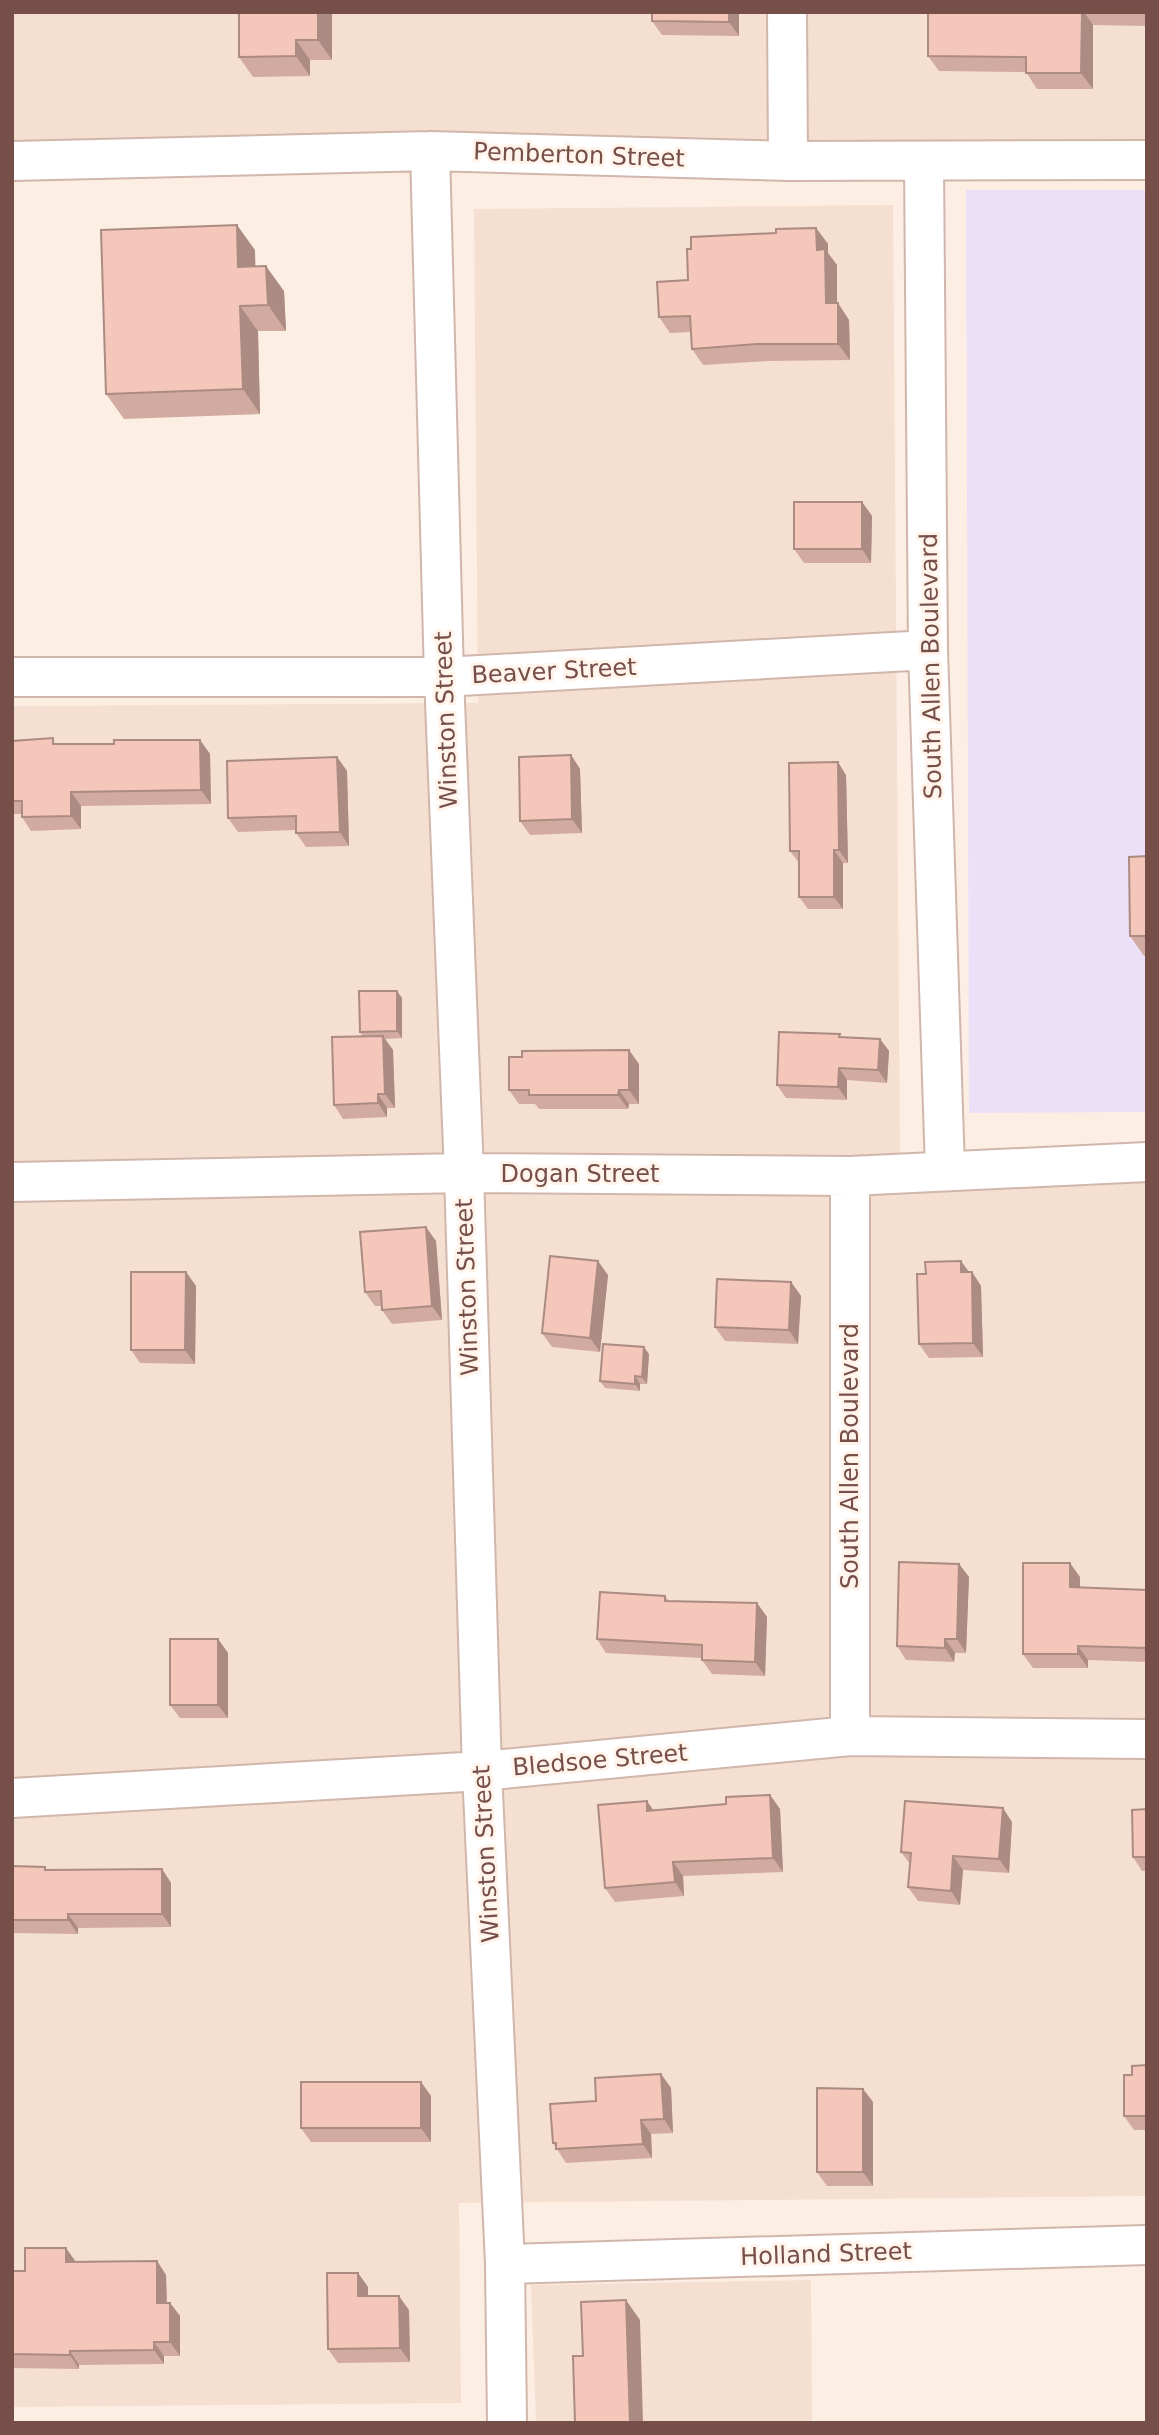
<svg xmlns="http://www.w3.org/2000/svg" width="1159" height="2435" font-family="'DejaVu Sans',sans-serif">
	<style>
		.residential { fill: #f5dfd1 }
		.education { fill: #ece0f9 }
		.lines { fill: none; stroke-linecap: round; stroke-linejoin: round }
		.minor-casing { stroke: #d1b6ac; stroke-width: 42 }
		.minor { stroke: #fff; stroke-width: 38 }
		.wall { fill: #d2aba0 }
		.shaded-wall { fill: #ab8b82 }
		.building { fill: #f4c7ba; stroke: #ab8b82; stroke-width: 2 }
		.labels { text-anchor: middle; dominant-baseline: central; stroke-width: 6; stroke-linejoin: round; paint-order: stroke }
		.street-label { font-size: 24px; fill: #765048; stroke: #fff3ea }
	</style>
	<rect width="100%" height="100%" fill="#fdeee3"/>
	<path class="residential" d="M 12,12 L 1147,12 L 1147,165 L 12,176 Z
		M 893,205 L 900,1162 L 1147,1161 L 1147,2196 L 459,2203 L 461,2403 L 12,2407 L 12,706 L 478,703 L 474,209 Z
		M 811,2280 L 812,2423 L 536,2423 L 531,2285 Z"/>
	<path class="education" d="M 966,190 L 1147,190 L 1147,1112 L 969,1113 Z"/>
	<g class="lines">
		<g class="minor-casing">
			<path id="minor" d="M 787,12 L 788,161
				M 430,151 L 444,677 L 464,1173 L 482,1771 L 505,2264 L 507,2423
				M 12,161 L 430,151 L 788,161 L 1147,160
				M 924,162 L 928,650 L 945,1170
				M 12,677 L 444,677 L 928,650
				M 12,1182 L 464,1173 L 850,1176 L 1147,1162
				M 850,1736 L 850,1176
				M 12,1798 L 482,1771 L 850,1736 L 1147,1739
				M 505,2264 L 1147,2245"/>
		</g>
		<use href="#minor" class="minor"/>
	</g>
	<path class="wall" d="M 332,12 L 332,60 L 310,60 L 310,76 L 253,77 L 239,57 Z
		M 739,12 L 739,36 L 662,35 L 652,21 Z
		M 928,12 L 1147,12 L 1147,26 L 1093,25 L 1093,89 L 1037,89 L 1026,72 L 939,71 L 928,56 Z
		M 816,228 L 828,244 L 828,253 L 837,265 L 837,303 L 849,320 L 850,360 L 768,361 L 703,365 L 692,349 L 691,332 L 670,333 L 659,317 L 688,280 L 691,249 L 776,233 Z
		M 255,250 L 255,266 L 284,291 L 286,331 L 258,331 L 260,414 L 124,419 L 106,394 Z
		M 862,502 L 872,516 L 871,563 L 804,563 L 794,549 Z
		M 200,740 L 210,754 L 211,804 L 81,806 L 81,829 L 31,831 L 22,817 L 22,814 L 12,814 L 12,741 L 57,744 L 114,744 Z
		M 571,755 L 580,769 L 582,833 L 530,835 L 520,821 Z
		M 337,757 L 347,771 L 349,846 L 306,847 L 296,833 L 296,830 L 238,832 L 228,818 Z
		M 846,775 L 848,863 L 843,863 L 843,909 L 808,909 L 799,897 L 799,863 L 790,851 Z
		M 1147,856 L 1147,956 L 1144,956 L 1130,936 Z
		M 402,998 L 402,1038 L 385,1039 L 393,1050 L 395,1108 L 387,1108 L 387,1117 L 343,1119 L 334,1105 L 363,1037 L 360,1032 Z
		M 841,1037 L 880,1039 L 889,1051 L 887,1083 L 847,1080 L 847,1100 L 786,1098 L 777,1085 Z
		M 639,1064 L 639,1104 L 629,1104 L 628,1109 L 539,1109 L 535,1104 L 519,1104 L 509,1090 Z
		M 436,1241 L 442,1320 L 392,1324 L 382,1310 L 382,1306 L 375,1306 L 365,1292 Z
		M 961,1261 L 969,1272 L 972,1272 L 981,1286 L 983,1357 L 929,1358 L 919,1344 L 926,1274 Z
		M 186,1272 L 196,1286 L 195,1364 L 140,1363 L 131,1350 Z
		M 608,1275 L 600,1352 L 552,1347 L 542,1333 Z
		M 791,1282 L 801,1296 L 798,1344 L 725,1341 L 715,1327 Z
		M 649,1354 L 647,1384 L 640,1384 L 640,1391 L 605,1388 L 600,1381 Z
		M 959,1564 L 969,1577 L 966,1653 L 955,1653 L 954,1662 L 906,1660 L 897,1646 Z
		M 1080,1577 L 1080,1587 L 1147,1590 L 1147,1662 L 1088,1660 L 1088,1668 L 1033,1668 L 1023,1654 Z
		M 665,1596 L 669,1601 L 757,1603 L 767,1617 L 765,1676 L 712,1674 L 702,1660 L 702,1658 L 606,1653 L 597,1639 Z
		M 218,1639 L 228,1653 L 228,1718 L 180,1718 L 170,1705 Z
		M 770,1795 L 780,1809 L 783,1872 L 683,1876 L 684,1896 L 615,1902 L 605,1888 L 653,1810 L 726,1804 Z
		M 1147,1809 L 1147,1871 L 1142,1871 L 1133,1857 Z
		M 1012,1822 L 1009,1873 L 963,1870 L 960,1905 L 918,1901 L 908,1887 L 910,1864 L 901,1852 Z
		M 12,1866 L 48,1870 L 162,1869 L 171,1883 L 171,1927 L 78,1928 L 78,1934 L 12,1933 Z
		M 1147,2065 L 1147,2130 L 1134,2130 L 1124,2116 L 1132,2075 Z
		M 661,2074 L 671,2088 L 673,2133 L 651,2134 L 652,2158 L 566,2163 L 553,2143 L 596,2101 Z
		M 421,2082 L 431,2096 L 431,2142 L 311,2142 L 301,2128 Z
		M 863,2089 L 873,2102 L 873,2186 L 827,2186 L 817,2172 Z
		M 157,2261 L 166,2275 L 167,2303 L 170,2303 L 180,2316 L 180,2356 L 164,2356 L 164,2364 L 79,2365 L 79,2369 L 12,2368 L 12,2271 L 25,2271 L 76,2262 Z
		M 358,2273 L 368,2287 L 368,2296 L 409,2310 L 410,2362 L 338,2363 L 328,2349 Z"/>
	<path class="shaded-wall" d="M 318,12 L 332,12 L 332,60 L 318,40 Z
		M 729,12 L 739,12 L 739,36 L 729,22 Z
		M 1082,12 L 1084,12 L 1093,25 L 1093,89 L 1081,73 Z
		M 296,40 L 310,60 L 310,76 L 296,56 Z
		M 237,225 L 255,250 L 256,292 L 238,267 Z
		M 816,228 L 828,244 L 828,253 L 837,265 L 837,320 L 826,303 L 817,250 Z
		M 266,266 L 284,291 L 286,331 L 268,305 Z
		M 838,303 L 849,320 L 850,360 L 838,344 Z
		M 240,306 L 258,331 L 260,414 L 243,389 Z
		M 862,502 L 872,516 L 871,563 L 862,549 Z
		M 200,740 L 210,754 L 211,804 L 201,790 Z
		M 571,755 L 580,769 L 582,833 L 572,819 Z
		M 337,757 L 347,771 L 349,846 L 340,832 Z
		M 838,762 L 846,775 L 848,863 L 839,850 Z
		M 71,792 L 81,806 L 81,829 L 71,816 Z
		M 834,850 L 843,863 L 843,909 L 834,897 Z
		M 397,991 L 402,998 L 402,1038 L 397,1031 Z
		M 383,1036 L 393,1050 L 395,1108 L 385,1094 Z
		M 880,1039 L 889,1051 L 887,1083 L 878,1070 Z
		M 629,1050 L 639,1064 L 639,1104 L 629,1090 Z
		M 839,1068 L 847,1080 L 847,1100 L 838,1087 Z
		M 619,1090 L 629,1104 L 628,1109 L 618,1095 Z
		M 378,1094 L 387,1108 L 387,1117 L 378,1103 Z
		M 426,1227 L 436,1241 L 442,1320 L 432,1306 Z
		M 598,1261 L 608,1275 L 600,1352 L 590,1338 Z
		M 961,1261 L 971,1275 L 961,1272 Z
		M 186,1272 L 196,1286 L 195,1364 L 185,1350 Z
		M 972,1272 L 981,1286 L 983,1357 L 973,1343 Z
		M 791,1282 L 801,1296 L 798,1344 L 789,1330 Z
		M 644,1347 L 649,1354 L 647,1384 L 642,1377 Z
		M 635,1376 L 640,1384 L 640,1391 L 635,1384 Z
		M 1070,1563 L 1080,1577 L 1080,1601 L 1070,1587 Z
		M 959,1564 L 969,1577 L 966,1653 L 957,1639 Z
		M 757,1603 L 767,1617 L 765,1676 L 755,1662 Z
		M 218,1639 L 228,1653 L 228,1718 L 218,1705 Z
		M 945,1639 L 955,1653 L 954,1662 L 945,1648 Z
		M 1078,1646 L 1088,1660 L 1088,1668 L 1078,1654 Z
		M 770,1795 L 780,1809 L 783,1872 L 773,1858 Z
		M 647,1801 L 656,1814 L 647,1811 Z
		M 1003,1808 L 1012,1822 L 1009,1873 L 999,1859 Z
		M 953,1856 L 963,1870 L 960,1905 L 951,1891 Z
		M 673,1862 L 683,1876 L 684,1896 L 675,1882 Z
		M 162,1869 L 171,1883 L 171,1927 L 162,1914 Z
		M 68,1914 L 78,1928 L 78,1934 L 68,1920 Z
		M 661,2074 L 671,2088 L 673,2133 L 664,2119 Z
		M 421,2082 L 431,2096 L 431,2142 L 421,2128 Z
		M 863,2089 L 873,2102 L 873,2186 L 863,2172 Z
		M 641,2120 L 651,2134 L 652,2158 L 643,2144 Z
		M 66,2248 L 76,2262 L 66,2262 Z
		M 157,2261 L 166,2275 L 167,2316 L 157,2303 Z
		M 358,2273 L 368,2287 L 368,2310 L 358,2296 Z
		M 399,2296 L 409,2310 L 410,2362 L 400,2348 Z
		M 626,2300 L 640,2320 L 643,2423 L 630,2423 Z
		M 170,2303 L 180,2316 L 180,2356 L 170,2342 Z
		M 154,2342 L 164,2356 L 164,2364 L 154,2350 Z
		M 70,2351 L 79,2365 L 79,2369 L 70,2355 Z"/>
	<path class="building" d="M 239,12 L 318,12 L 318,40 L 296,40 L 296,56 L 239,57 Z
		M 652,12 L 729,12 L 729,22 L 652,21 Z
		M 928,12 L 1082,12 L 1081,73 L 1026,73 L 1026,57 L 928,56 Z
		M 237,225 L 238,267 L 266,266 L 268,305 L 240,306 L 243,389 L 106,394 L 101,230 Z
		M 816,228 L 817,250 L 825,249 L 826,303 L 838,303 L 838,344 L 757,344 L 692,349 L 690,316 L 659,317 L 657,282 L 688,280 L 687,249 L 691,249 L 691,237 L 776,233 L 776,229 Z
		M 794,502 L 862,502 L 862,549 L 794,549 Z
		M 53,738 L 53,744 L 114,744 L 114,740 L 200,740 L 201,790 L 71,792 L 71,816 L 22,817 L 22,801 L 12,801 L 12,741 Z
		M 571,755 L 572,819 L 520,821 L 519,757 Z
		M 337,757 L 340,832 L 296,833 L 296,816 L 228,818 L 227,761 Z
		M 838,762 L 839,850 L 834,850 L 834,897 L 799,897 L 799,851 L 790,851 L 789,763 Z
		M 1147,856 L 1147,936 L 1130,936 L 1129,857 Z
		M 359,991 L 397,991 L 397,1031 L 360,1032 Z
		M 779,1032 L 840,1034 L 839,1037 L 880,1039 L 878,1070 L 839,1068 L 838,1087 L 777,1085 Z
		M 383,1036 L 385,1094 L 378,1094 L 378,1103 L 334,1105 L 332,1037 Z
		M 629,1050 L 629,1090 L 619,1090 L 618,1095 L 529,1095 L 529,1090 L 509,1090 L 509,1057 L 522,1057 L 522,1051 Z
		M 426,1227 L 432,1306 L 382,1310 L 381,1291 L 365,1292 L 360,1232 Z
		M 550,1256 L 598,1261 L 590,1338 L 542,1333 Z
		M 961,1261 L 961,1272 L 972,1272 L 973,1343 L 919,1344 L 917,1274 L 926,1274 L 925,1262 Z
		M 131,1272 L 186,1272 L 185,1350 L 131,1350 Z
		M 717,1279 L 791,1282 L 789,1330 L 715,1327 Z
		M 603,1344 L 644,1347 L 642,1377 L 635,1376 L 635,1384 L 600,1381 Z
		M 899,1562 L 959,1564 L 957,1639 L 945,1639 L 945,1648 L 897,1646 Z
		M 1023,1563 L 1070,1563 L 1070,1587 L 1147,1590 L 1147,1648 L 1078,1646 L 1078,1654 L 1023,1654 Z
		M 600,1592 L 665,1596 L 665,1601 L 757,1603 L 755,1662 L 702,1660 L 702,1645 L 597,1639 Z
		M 170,1639 L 218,1639 L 218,1705 L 170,1705 Z
		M 770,1795 L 773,1858 L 673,1862 L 675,1882 L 605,1888 L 598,1805 L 647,1801 L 647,1811 L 726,1804 L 726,1797 Z
		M 905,1801 L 1003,1808 L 999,1859 L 953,1856 L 951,1891 L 908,1887 L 911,1853 L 901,1852 Z
		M 1147,1809 L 1147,1857 L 1133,1857 L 1132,1810 Z
		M 12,1866 L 45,1867 L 45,1870 L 162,1869 L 162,1914 L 68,1914 L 68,1920 L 12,1920 Z
		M 1147,2065 L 1147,2123 L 1146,2116 L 1124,2116 L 1124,2075 L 1132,2075 L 1132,2066 Z
		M 661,2074 L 664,2119 L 641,2120 L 643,2144 L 556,2149 L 556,2143 L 553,2143 L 550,2104 L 596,2101 L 595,2078 Z
		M 301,2082 L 421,2082 L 421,2128 L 301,2128 Z
		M 817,2088 L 863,2089 L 863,2172 L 817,2172 Z
		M 25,2248 L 66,2248 L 66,2262 L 157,2261 L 157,2303 L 170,2303 L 170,2342 L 154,2342 L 154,2350 L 70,2351 L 70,2355 L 12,2354 L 12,2271 L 25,2271 Z
		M 327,2273 L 358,2273 L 358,2296 L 399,2296 L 400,2348 L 328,2349 Z
		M 626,2300 L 630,2423 L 575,2423 L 573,2356 L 583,2356 L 581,2302 Z"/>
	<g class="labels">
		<g class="street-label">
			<text transform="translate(579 155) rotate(2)">Pemberton Street</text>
			<text transform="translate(931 666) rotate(-91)">South Allen Boulevard</text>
			<text transform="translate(554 671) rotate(-3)">Beaver Street</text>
			<text transform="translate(446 720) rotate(-92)">Winston Street</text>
			<text x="580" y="1174">Dogan Street</text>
			<text transform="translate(467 1287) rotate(-92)">Winston Street</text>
			<text transform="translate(850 1456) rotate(-90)">South Allen Boulevard</text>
			<text transform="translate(600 1760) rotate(-5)">Bledsoe Street</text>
			<text transform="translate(486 1854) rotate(-93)">Winston Street</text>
			<text transform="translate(826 2254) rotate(-2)">Holland Street</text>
		</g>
	</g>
	<rect width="1159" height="2435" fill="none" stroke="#765048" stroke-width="28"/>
</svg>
